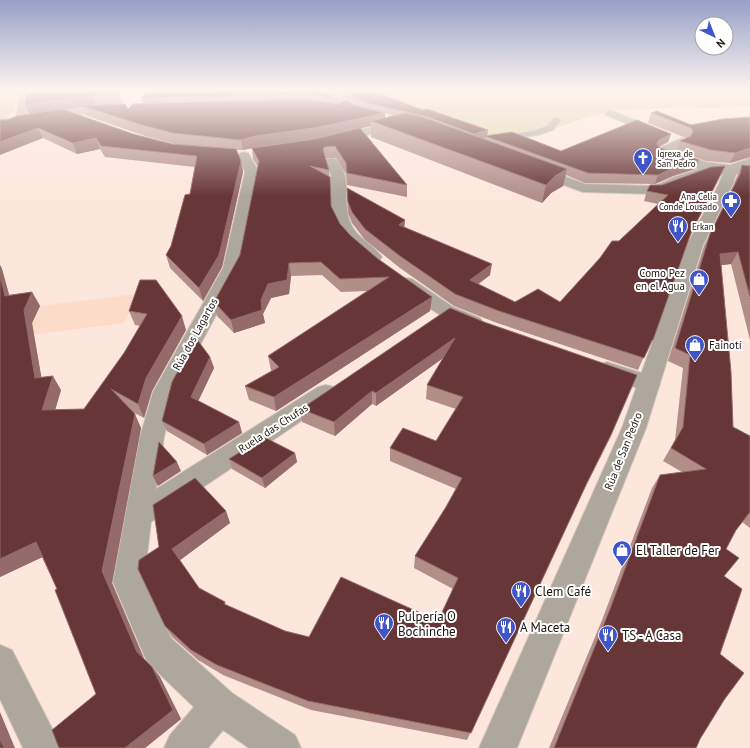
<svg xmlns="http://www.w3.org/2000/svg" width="750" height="748" font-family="'PT Sans',sans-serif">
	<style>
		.built { fill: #fddbc9 }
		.green { fill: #dbd7a8 }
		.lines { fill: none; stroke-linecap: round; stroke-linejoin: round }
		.stream { fill: #8a6270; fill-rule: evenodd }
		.service-casing { stroke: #d9c5bb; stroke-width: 2 }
		.pedestrian-casing { stroke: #d9c5bb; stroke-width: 2 }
		.minor-casing { stroke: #d9c5bb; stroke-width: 2 }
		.service { fill: #aea79d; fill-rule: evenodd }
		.pedestrian { fill: #aea79d; fill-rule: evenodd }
		.minor { fill: #aea79d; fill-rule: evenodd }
		.wall { fill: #b28e89; fill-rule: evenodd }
		.shaded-wall { fill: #946b68 }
		.building { fill: #673636; stroke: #946b68 }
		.labels { text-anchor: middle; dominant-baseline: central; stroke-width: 4; stroke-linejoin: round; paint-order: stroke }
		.far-poi-label { font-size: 9px; fill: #1d140f; stroke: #fff; text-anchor: start }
		.poi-label { font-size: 11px; fill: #1d140f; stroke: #fff; text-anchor: end }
		.street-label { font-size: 11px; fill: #1d140f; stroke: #fff }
		.near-poi-label { font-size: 13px; fill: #1d140f; stroke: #fff; text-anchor: start }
	</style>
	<rect width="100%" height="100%" fill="#fde7dc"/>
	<path class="built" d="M 144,293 L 131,310 L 124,323 L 0,339 L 0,311 Z"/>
	<path class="green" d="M 0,91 L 18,91 L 15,111 L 0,121 Z
		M 353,91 L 750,91 L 750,106 L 712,108 L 681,107 L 609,111 L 605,113 L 584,118 L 541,134 L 498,140 L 483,144 L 398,119 L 338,95 Z"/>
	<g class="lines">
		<path class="stream" d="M 746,91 L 750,91 L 750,93 Z"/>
		<g class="service-casing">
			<path id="service" d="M 554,118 L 557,118 L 561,120 L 553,130 L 538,135 L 500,140 L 496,138 L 500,136 L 534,131 L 547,126 Z"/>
		</g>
		<g class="pedestrian-casing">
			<path id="pedestrian" d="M 610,110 L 664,132 L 666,134 L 664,136 L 656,136 L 606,115 L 605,113 Z
				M 682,138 L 686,139 L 688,142 L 686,145 L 672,151 L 706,162 L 730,165 L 750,158 L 750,166 L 737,171 L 733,184 L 703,245 L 646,428 L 517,748 L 479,748 L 622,428 L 687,245 L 719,184 L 723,172 L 699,169 L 657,155 L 655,152 L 657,149 Z"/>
		</g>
		<g class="minor-casing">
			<path id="minor" d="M 20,91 L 30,91 L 27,116 C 40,114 113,101 119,109 L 114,112 L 95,113 L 21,124 L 13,129 L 5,129 L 4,126 L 0,126 L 0,120 L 16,117 Z
				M 313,91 C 317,91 322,91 326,91 C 343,94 358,107 374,112 L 375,114 L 370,117 L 355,113 Z
				M 400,121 L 404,122 L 406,124 L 404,126 L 334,143 L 330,142 L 328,139 L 330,136 Z
				M 244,152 L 248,153 L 259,172 L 241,268 L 175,392 L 164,437 L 156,489 L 318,387 L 326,385 L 334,387 L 337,393 L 334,399 L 151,522 L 144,581 L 171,638 L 232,693 L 295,735 L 301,748 L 249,748 L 223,730 L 208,748 L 164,748 L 170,735 L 194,707 L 147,662 L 113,582 L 140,437 L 153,392 L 223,268 L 245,172 L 238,156 L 240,153 Z
				M 331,158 L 336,159 C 339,164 344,170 345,176 C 348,191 344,207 350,222 C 356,238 373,244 382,257 L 379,261 L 373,262 L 367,261 L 352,249 L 335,225 L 331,213 L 331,175 L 325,162 L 326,159 Z
				M 731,165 L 750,168 L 750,176 L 731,173 L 706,176 L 657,194 L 583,192 L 531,173 L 529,170 L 531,167 L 541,167 L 585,184 L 655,186 L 674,177 L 699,169 Z
				M 406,278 L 412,279 L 453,307 L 480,318 L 483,322 L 480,326 C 457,332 418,300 400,287 L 397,283 L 400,279 Z
				M 607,362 L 657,378 L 660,384 L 657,390 L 649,392 L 599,375 L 596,370 L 599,365 Z
				M 0,645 L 12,650 L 62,748 L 23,748 L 0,699 Z"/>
		</g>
		<use href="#service" class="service"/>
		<use href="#pedestrian" class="pedestrian"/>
		<use href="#minor" class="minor"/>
	</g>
	<path class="wall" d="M 26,91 L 120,95 L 123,104 L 128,109 L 143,103 L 141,98 L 322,91 L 334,98 L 334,103 L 354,105 L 362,107 L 351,100 L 331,91 L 372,91 L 487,136 L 561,151 L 671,134 L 668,142 L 659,147 L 695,169 L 673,176 L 655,184 L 585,183 L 566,175 L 563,186 L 551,193 L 542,203 L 371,137 L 371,126 L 360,128 L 407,185 L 407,197 L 347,185 L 346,174 L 336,158 L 325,158 L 329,170 L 331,207 L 340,224 L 351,236 L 378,259 L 432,297 L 430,311 L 276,411 L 249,400 L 245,386 L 272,371 L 271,370 L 268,356 L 367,291 L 341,292 L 322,275 L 291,276 L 289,294 L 271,298 L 263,314 L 265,323 L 234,333 L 217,316 L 214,302 L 240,255 L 258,167 L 253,159 L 252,148 L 315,139 L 346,132 L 257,147 L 243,150 L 236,150 L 241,161 L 243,172 L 222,267 L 203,301 L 170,268 L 166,255 L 171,246 L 190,194 L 195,167 L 105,157 L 100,149 L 77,154 L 43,138 L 8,120 L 29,114 ZM 83,107 L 87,116 L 145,136 L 175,144 L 208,147 L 172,144 L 133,134 L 65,110 ZM 385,113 L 396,116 L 385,118 Z
		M 651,113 L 691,125 L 750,117 L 750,157 L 730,163 L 706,161 L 676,151 L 680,141 L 686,138 L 648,123 Z
		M 742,165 L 750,166 L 750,340 L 731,264 L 721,265 L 733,427 L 750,436 L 750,528 L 742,522 L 736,530 L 726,549 L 724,576 L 720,654 L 724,700 L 700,739 L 696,748 L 549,748 L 602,620 L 652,488 L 660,475 L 682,472 L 663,461 L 675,440 L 683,368 L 668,361 L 704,246 L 734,184 L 737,176 Z
		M 725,166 L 689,237 L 653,340 L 647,352 L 646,352 L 638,370 L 497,323 L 454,306 L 400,268 L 365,240 L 352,223 L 348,213 L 347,188 L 405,220 L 404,227 L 490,275 L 478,284 L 515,302 L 560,302 L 619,241 L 658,204 L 644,201 L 647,191 L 662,185 Z
		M 0,265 L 2,269 L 9,295 L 32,292 L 40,306 L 32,323 L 41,377 L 61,390 L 55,410 L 84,409 L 124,353 L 140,326 L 135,325 L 129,311 L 140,280 L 186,330 L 152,391 L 144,418 L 131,411 L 141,428 L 112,583 L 144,660 L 152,667 L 160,677 L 181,719 L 145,748 L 59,748 L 96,694 L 57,589 L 42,557 L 0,577 Z
		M 450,308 L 582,493 L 467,740 L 311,710 L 223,675 L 198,660 L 172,637 L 165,626 L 138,569 L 226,511 L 230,523 L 180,560 L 199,588 L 225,602 L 226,605 L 285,631 L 309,637 L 438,621 L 453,589 L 414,568 L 415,556 L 446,507 L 456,489 L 390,461 L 390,448 L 436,441 L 456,409 L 426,399 L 427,385 L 443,358 L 376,406 L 372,404 L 335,436 L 302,422 L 301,409 Z
		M 210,357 L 214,368 L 198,401 L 239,422 L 242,433 L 207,455 L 167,431 L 162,421 Z
		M 295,453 L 297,462 L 265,488 L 232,469 L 229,459 Z"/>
	<path class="shaded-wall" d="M 92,96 L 95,106 L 83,106 L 83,107 L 29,114 L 25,104 Z
		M 385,113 L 385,123 L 371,121 L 371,126 L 315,139 L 257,147 L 243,150 L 241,140 L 255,136 Z
		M 38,128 L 43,138 L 0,155 L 0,142 Z
		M 488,130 L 487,137 L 485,136 L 485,138 L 473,141 L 474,134 Z
		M 671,134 L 668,142 L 656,148 L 659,140 Z
		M 96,138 L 100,149 L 77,154 L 73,143 Z
		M 324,147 L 325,158 L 323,150 Z
		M 750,148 L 750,157 L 730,163 L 735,153 Z
		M 699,160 L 695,169 L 673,176 L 655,184 L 658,175 L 677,166 Z
		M 241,161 L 243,172 L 222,267 L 203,301 L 199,288 Z
		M 725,166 L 686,244 L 691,233 Z
		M 567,169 L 563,186 L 551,193 L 542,203 L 546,185 L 555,176 Z
		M 405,220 L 404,231 L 399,225 Z
		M 738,252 L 731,264 L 714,266 L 720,254 Z
		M 289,263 L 291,276 L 289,294 L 271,298 L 263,314 L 265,323 L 234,333 L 231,320 L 261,300 L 268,284 Z
		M 492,264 L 490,275 L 468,292 L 470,280 Z
		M 0,265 L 2,269 L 13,309 L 5,296 L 0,276 Z
		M 32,292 L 40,306 L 32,323 L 44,392 L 35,378 L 24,310 Z
		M 432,297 L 430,311 L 276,411 L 274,397 Z
		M 182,316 L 186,330 L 152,391 L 144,418 L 138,404 L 146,378 Z
		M 455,338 L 453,351 L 376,406 L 376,393 Z
		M 210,357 L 214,368 L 195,408 L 191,397 Z
		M 53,376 L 61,390 L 51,424 L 42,410 Z
		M 372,391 L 372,404 L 335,436 L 334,422 Z
		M 135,414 L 141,428 L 112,583 L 146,663 L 137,652 L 102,571 Z
		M 239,422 L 242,433 L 207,455 L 204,444 Z
		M 295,453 L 297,462 L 265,488 L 262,478 Z
		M 177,462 L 181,471 L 158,486 L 153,476 Z
		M 226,511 L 230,523 L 179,561 L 172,549 Z
		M 36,542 L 47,555 L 0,577 L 0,559 Z
		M 152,667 L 160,677 L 181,719 L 145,748 L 125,748 Z
		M 0,712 L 15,748 L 4,748 L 0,739 Z"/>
	<path class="building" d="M 26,91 L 119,91 L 120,95 L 92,96 L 25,104 Z
		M 147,91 L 322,91 L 334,98 L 303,94 L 141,98 Z
		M 345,91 L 372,91 L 423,110 L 427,109 L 488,130 L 474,134 L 428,117 L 364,102 L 350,94 Z
		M 303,99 L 339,104 L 346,100 L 354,105 L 385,113 L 314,128 L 255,136 L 241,140 L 173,133 L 142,125 L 83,106 L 125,104 L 128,109 L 133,104 Z
		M 62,109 L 133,134 L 172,144 L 236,149 L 241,161 L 219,255 L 199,288 L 166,255 L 171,246 L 185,195 L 190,194 L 197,156 L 101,146 L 96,138 L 73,143 L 38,128 L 0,142 L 0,120 L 8,120 L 17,116 Z
		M 657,111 L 691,125 L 723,119 L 750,117 L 750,148 L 735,153 L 711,150 L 680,141 L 691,136 L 693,131 L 691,128 L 651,113 Z
		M 406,113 L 420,116 L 567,169 L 555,176 L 546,185 L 371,121 Z
		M 637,120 L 671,134 L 659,140 L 657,144 L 660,148 L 699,160 L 677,166 L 658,175 L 588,173 L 485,136 L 512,132 L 561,151 Z
		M 360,128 L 407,185 L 347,173 L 346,163 L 335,146 L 324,147 L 323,150 L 329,170 L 310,166 L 330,177 L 331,206 L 340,224 L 351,236 L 378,259 L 432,297 L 274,397 L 245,386 L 279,367 L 268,356 L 389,277 L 340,279 L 321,262 L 289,263 L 287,280 L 268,284 L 261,300 L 262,310 L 231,320 L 214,302 L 240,255 L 259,161 L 252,148 L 315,139 Z
		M 742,165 L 750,166 L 750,297 L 738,252 L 720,254 L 731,372 L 733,427 L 750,436 L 750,512 L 736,530 L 726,549 L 739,558 L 724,576 L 742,589 L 720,654 L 744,673 L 724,700 L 700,739 L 696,748 L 554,748 L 610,609 L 660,475 L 706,469 L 671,448 L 683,427 L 690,355 L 675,348 L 710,234 L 740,174 Z
		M 725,166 L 691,233 L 653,340 L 652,340 L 644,358 L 499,311 L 455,294 L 400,256 L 365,229 L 352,212 L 348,202 L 347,188 L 405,220 L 399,225 L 492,264 L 470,280 L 515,302 L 538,289 L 560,302 L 600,258 L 612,241 L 619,241 L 668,195 L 647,191 L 650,185 L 662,185 L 711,167 Z
		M 0,276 L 5,296 L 32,292 L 24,310 L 35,378 L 53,376 L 42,410 L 84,409 L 124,353 L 147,314 L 129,311 L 140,280 L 156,280 L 182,316 L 146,378 L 138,404 L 111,389 L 135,414 L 102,571 L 137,652 L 152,667 L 173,710 L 125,748 L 59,748 L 52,730 L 96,694 L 55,590 L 57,589 L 36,542 L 0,559 Z
		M 450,308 L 484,322 L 637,375 L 611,435 L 586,485 L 471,733 L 308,701 L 217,665 L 191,650 L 165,626 L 138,569 L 139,560 L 159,547 L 153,505 L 195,478 L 226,511 L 172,549 L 199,588 L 225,602 L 224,604 L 285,631 L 309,637 L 341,577 L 438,621 L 458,578 L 415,556 L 446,507 L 462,478 L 390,448 L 403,428 L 436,441 L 463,397 L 427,385 L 455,338 L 376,393 L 372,391 L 334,422 L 301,409 Z
		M 196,338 L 210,357 L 191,397 L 239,422 L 204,444 L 162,421 L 172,382 Z
		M 264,437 L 295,453 L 262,478 L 229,459 Z
		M 159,442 L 177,462 L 153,476 Z
		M 0,739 L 4,748 L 0,748 Z"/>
	<linearGradient id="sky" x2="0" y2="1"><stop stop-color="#95a0c8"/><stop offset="0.46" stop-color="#fef4ef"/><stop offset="1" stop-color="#fef4ef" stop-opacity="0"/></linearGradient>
	<rect width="750" height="196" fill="url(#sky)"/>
	<defs>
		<g id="church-pin" transform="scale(1)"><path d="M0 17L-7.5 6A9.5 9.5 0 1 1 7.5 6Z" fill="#4055c9" stroke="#fff"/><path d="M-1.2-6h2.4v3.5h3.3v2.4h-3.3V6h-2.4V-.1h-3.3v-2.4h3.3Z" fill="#fff"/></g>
		<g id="pharmacy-pin" transform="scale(1)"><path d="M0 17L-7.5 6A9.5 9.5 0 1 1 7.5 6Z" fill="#4055c9" stroke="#fff"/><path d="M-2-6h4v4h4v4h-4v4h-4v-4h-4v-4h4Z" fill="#fff"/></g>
		<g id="restaurant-pin" transform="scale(1)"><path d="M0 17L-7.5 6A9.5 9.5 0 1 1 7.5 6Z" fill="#4055c9" stroke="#fff"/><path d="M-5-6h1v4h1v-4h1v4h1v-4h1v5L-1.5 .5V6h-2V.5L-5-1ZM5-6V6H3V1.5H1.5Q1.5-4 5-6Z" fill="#fff"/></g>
		<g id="shop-pin" transform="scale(1)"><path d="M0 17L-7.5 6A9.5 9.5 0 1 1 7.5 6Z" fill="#4055c9" stroke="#fff"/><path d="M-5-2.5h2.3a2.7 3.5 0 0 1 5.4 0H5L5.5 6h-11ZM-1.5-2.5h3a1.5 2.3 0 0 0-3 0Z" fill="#fff"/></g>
	</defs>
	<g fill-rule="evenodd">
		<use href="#church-pin" x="643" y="158"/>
		<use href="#pharmacy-pin" x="731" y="201"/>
		<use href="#restaurant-pin" x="678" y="226"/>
		<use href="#shop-pin" x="699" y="279"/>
		<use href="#shop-pin" x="695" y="345"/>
		<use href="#shop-pin" x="622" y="550"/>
		<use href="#restaurant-pin" x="521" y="591"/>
		<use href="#restaurant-pin" x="384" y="623"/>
		<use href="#restaurant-pin" x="506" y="627"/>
		<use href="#restaurant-pin" x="608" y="635"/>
	</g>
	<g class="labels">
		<g class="far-poi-label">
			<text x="657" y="153">Igrexa de<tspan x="657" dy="10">San Pedro</tspan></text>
			<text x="717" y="196" text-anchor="end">Ana Celia<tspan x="717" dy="10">Conde Lousado</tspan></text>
			<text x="692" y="226">Erkan</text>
		</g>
		<g class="poi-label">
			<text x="685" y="273">Como Pez<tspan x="685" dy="13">en el Agua</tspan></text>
			<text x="709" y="345" text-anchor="start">Fainotí</text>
		</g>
		<g class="street-label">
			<text transform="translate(195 334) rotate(-61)">Rúa dos Lagartos</text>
			<text transform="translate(273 428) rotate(-33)">Ruela das Chufas</text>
			<text transform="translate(623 451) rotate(-68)">Rúa de San Pedro</text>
		</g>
		<g class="near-poi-label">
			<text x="636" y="550">El Taller de Fer</text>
			<text x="535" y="591">Clem Café</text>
			<text x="398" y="616">Pulpería O<tspan x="398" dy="15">Bochinche</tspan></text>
			<text x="520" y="627">A Maceta</text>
			<text x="622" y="635">TS - A Casa</text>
		</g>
	</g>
	<g transform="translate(714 36) rotate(137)"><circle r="19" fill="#ffffff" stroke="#a5a19f"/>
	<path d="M0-3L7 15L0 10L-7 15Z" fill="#4055c9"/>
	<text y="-6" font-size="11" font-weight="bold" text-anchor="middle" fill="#1d140f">N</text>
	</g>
</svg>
